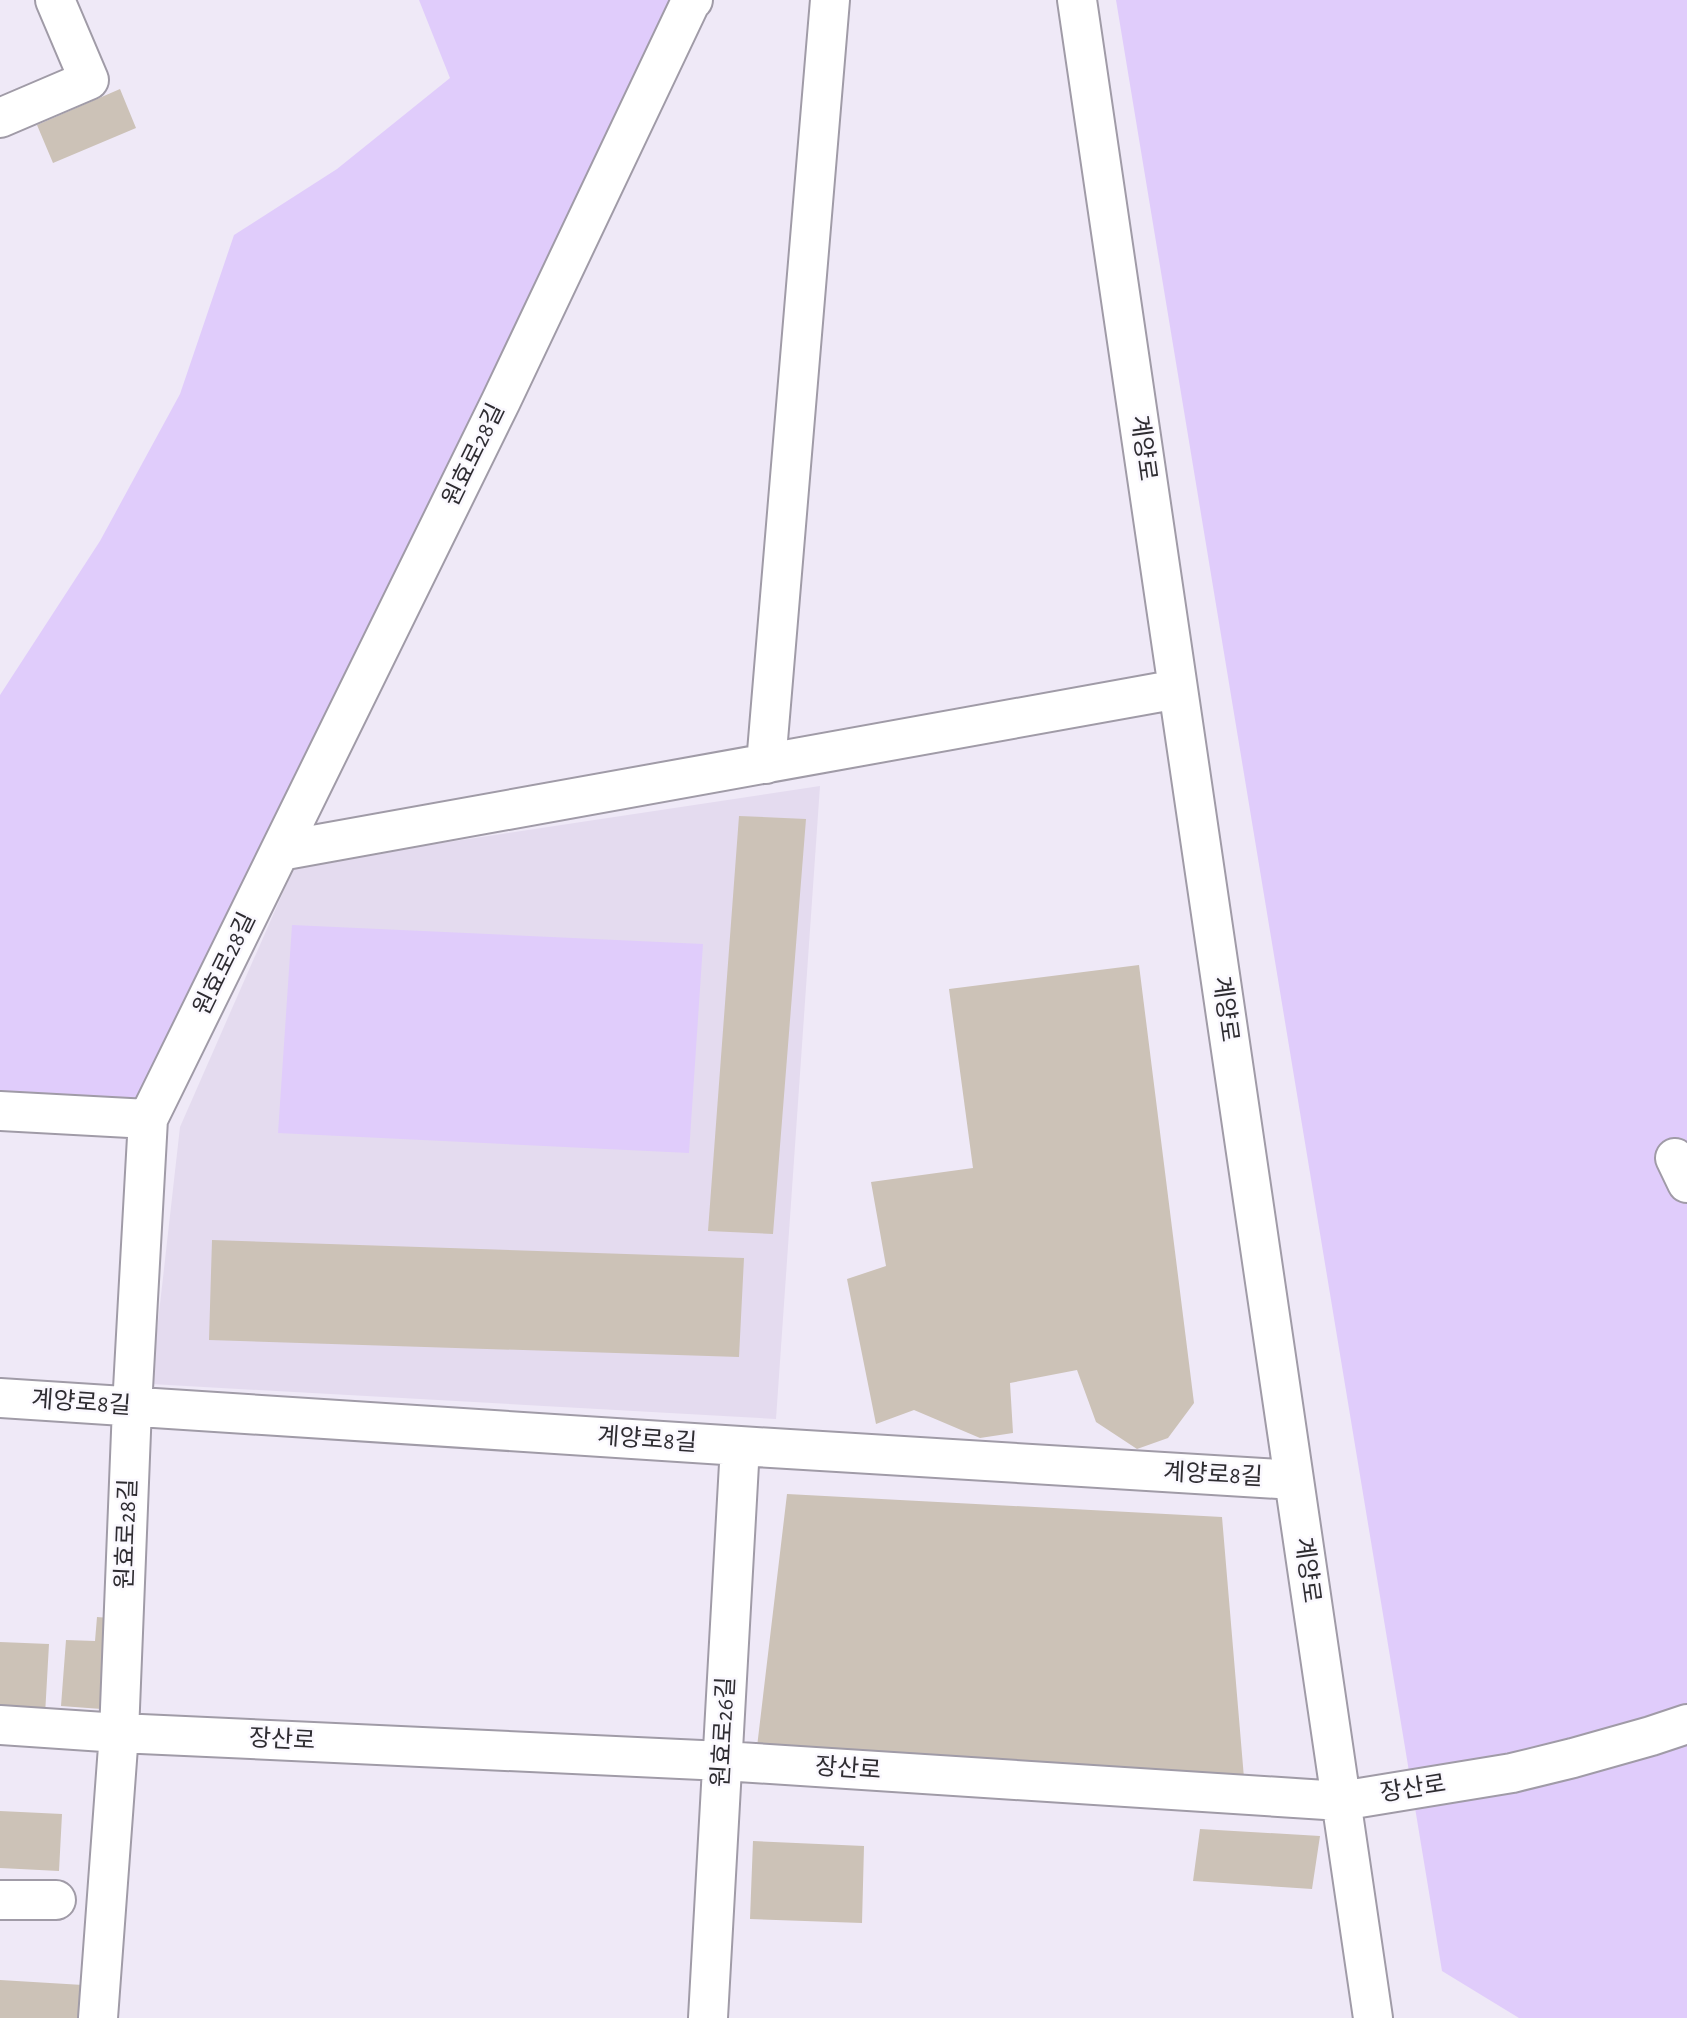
<svg xmlns="http://www.w3.org/2000/svg" width="1687" height="2018" font-family="'Alegreya Sans','Noto Sans KR',sans-serif">
	<style>
		.built { fill: #e4dbef }
		.green { fill: #e0ccfb }
		.building { fill: #ccc2b7 }
		.lines { fill: none; stroke-linecap: round; stroke-linejoin: round }
		.minor-casing { stroke: #a09ba7; stroke-width: 42 }
		.minor { stroke: #fff; stroke-width: 38 }
		.labels { text-anchor: middle; dominant-baseline: central; stroke-width: 5; stroke-linejoin: round; paint-order: stroke }
		.street-label { font-size: 24px; fill: #2e2c31; stroke: #faf8fe }
	</style>
	<rect width="100%" height="100%" fill="#efe9f7"/>
	<path class="built" d="M 820,786 L 776,1419 L 151,1384 L 180,1127 L 295,865 Z"/>
	<path class="green" d="M 419,0 L 695,0 L 148,1119 L 0,1111 L 0,695 L 100,541 L 180,394 L 234,235 L 337,169 L 450,78 Z
		M 1116,0 L 1687,0 L 1687,2018 L 1519,2018 L 1442,1971 Z
		M 292,925 L 703,944 L 689,1153 L 278,1133 Z"/>
	<path class="building" d="M 120,89 L 136,128 L 53,163 L 37,125 Z
		M 739,816 L 806,819 L 773,1234 L 708,1231 Z
		M 1139,965 L 1194,1403 L 1168,1438 L 1137,1449 L 1096,1422 L 1077,1370 L 1010,1383 L 1013,1433 L 980,1438 L 914,1410 L 876,1424 L 847,1279 L 886,1266 L 871,1182 L 973,1168 L 949,989 Z
		M 212,1240 L 744,1258 L 739,1357 L 209,1340 Z
		M 787,1494 L 1222,1517 L 1244,1778 L 757,1747 Z
		M 97,1617 L 122,1619 L 115,1710 L 61,1706 L 66,1640 L 95,1641 Z
		M 0,1642 L 49,1644 L 45,1715 L 0,1714 Z
		M 0,1811 L 62,1814 L 59,1871 L 0,1868 Z
		M 1200,1829 L 1320,1836 L 1312,1889 L 1193,1881 Z
		M 753,1841 L 864,1846 L 862,1923 L 750,1919 Z
		M 0,1980 L 83,1985 L 81,2018 L 0,2018 Z"/>
	<g class="lines">
		<g class="minor-casing">
			<path id="minor" d="M 1077,0 L 1373,2018
				M 0,118 L 89,80 L 55,0
				M 766,764 L 830,0
				M 280,851 L 1178,689
				M 0,1111 L 148,1119
				M 1675,1158 L 1687,1183
				M 0,1398 L 740,1446 L 1294,1480
				M 0,1725 L 119,1733 L 723,1761 L 1341,1801 L 1512,1773 L 1573,1758 L 1651,1736 L 1687,1724
				M 0,1900 L 56,1900
				M 98,2018 L 119,1733 L 132,1407 L 148,1119 L 501,401 L 691,1 L 693,0
				M 708,2018 L 740,1446"/>
		</g>
		<use href="#minor" class="minor"/>
	</g>
	<g class="labels">
		<g class="street-label">
			<text transform="translate(1143 448) rotate(82)">계양로</text>
			<text transform="translate(474 455) rotate(-64)">원효로28길</text>
			<text transform="translate(225 964) rotate(-64)">원효로28길</text>
			<text transform="translate(1225 1009) rotate(82)">계양로</text>
			<text transform="translate(81 1403) rotate(4)">계양로8길</text>
			<text transform="translate(647 1440) rotate(4)">계양로8길</text>
			<text transform="translate(1213 1475) rotate(3)">계양로8길</text>
			<text transform="translate(127 1534) rotate(-88)">원효로28길</text>
			<text transform="translate(1307 1570) rotate(82)">계양로</text>
			<text transform="translate(724 1732) rotate(-87)">원효로26길</text>
			<text transform="translate(282 1740) rotate(3)">장산로</text>
			<text transform="translate(848 1769) rotate(4)">장산로</text>
			<text transform="translate(1413 1789) rotate(-9)">장산로</text>
		</g>
	</g>
</svg>
